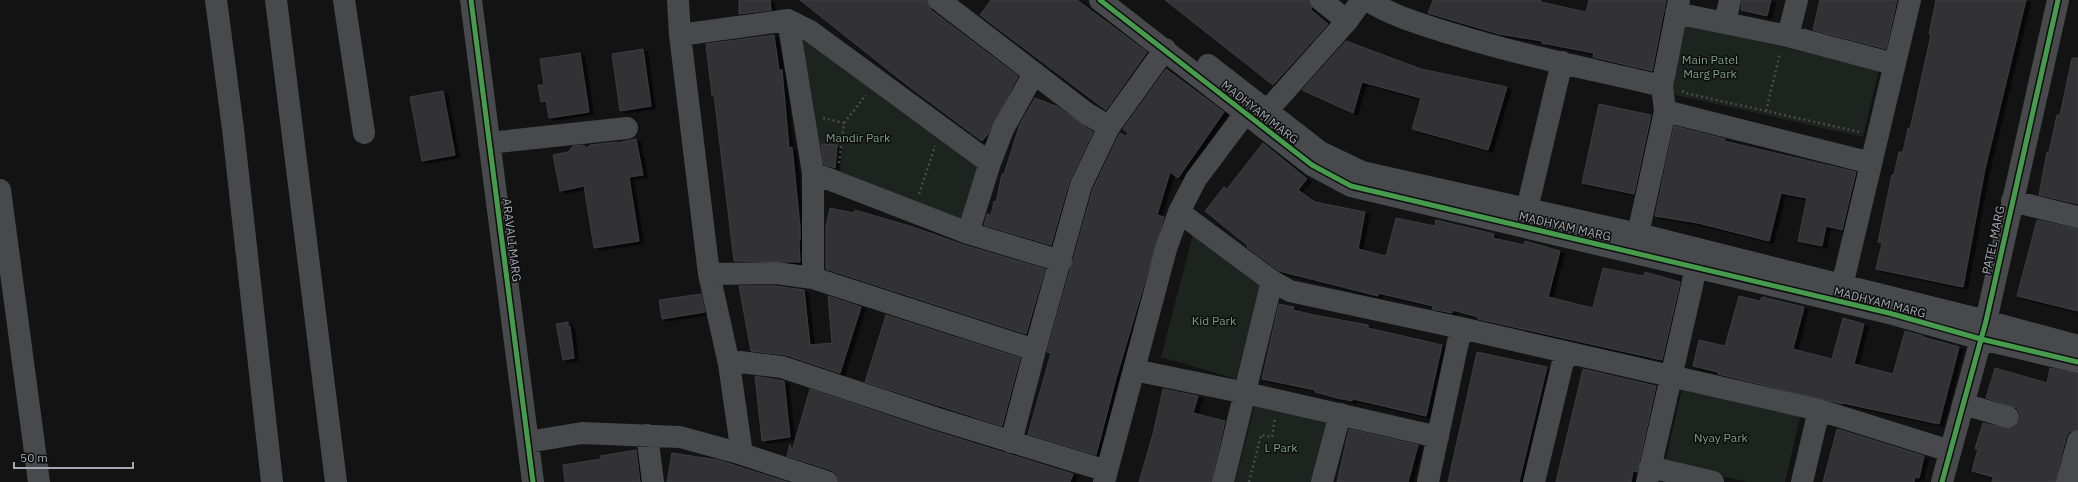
<svg xmlns="http://www.w3.org/2000/svg" width="2078" height="482" font-family="'IBM Plex Sans',sans-serif">
	<style>
		.green { fill: #1d241f }
		.building { fill: #323234; stroke: #3c3d40; filter: url(#shadow) }
		.lines { fill: none; stroke-linecap: round; stroke-linejoin: round }
		.path { stroke: #49494e; stroke-width: 2.5; stroke-dasharray: 2 3; stroke-linecap: butt }
		.minor { stroke: #48494c; stroke-width: 22 }
		.cycleway-casing { stroke: #0e0e0f; stroke-width: 8 }
		.cycleway { stroke: #469c4c; stroke-width: 5 }
		.labels { text-anchor: middle; dominant-baseline: central; stroke-width: 3; stroke-linejoin: round; paint-order: stroke }
		.park-label { font-size: 12px; fill: #7d9e84; stroke: #0e0e0f }
		.street-label { font-size: 12px; fill: #a5a7b4; stroke: #0e0e0f }
	</style>
	<defs>
		<filter id="shadow"><feDropShadow dx="4.5" dy="2.5" stdDeviation="0" flood-color="#0009"/></filter>
	</defs>
	<rect width="100%" height="100%" fill="#131314"/>
	<path class="green" d="M 788,20 L 990,163 L 968,233 L 813,173 Z
		M 1680,22 L 1879,70 L 1863,137 L 1667,93 Z
		M 1193,234 L 1265,289 L 1243,381 L 1161,357 Z
		M 1682,389 L 1800,417 L 1785,482 L 1747,482 L 1665,463 Z
		M 1255,404 L 1334,425 L 1320,482 L 1235,482 Z"/>
	<path class="building" d="M 739,0 L 770,0 L 771,10 L 739,14 Z
		M 800,0 L 927,0 L 931,10 L 1018,76 L 988,134 L 982,141 L 907,85 Z
		M 991,0 L 1077,0 L 1147,52 L 1106,110 L 980,15 Z
		M 1165,0 L 1309,0 L 1312,8 L 1310,9 L 1328,24 L 1273,85 Z
		M 1433,0 L 1541,0 L 1541,2 L 1586,12 L 1589,0 L 1666,0 L 1652,71 L 1593,57 L 1594,53 L 1542,43 L 1542,41 L 1499,34 L 1428,13 Z
		M 1742,0 L 1771,0 L 1767,16 L 1741,10 Z
		M 1820,0 L 1897,0 L 1886,49 L 1813,30 Z
		M 1936,0 L 2026,0 L 1985,169 L 1963,287 L 1876,269 L 1882,243 L 1878,242 L 1892,175 L 1894,175 L 1899,152 L 1903,152 L 1908,128 L 1910,129 L 1931,35 L 1929,34 Z
		M 774,35 L 779,70 L 782,70 L 789,148 L 792,147 L 794,166 L 800,227 L 800,240 L 799,240 L 800,262 L 734,261 L 714,95 L 712,96 L 706,44 Z
		M 1346,41 L 1421,69 L 1507,87 L 1488,150 L 1412,129 L 1421,98 L 1362,82 L 1353,113 L 1302,90 Z
		M 643,49 L 651,106 L 620,111 L 612,54 Z
		M 580,53 L 589,112 L 549,118 L 546,101 L 541,102 L 538,85 L 544,85 L 540,59 Z
		M 2072,58 L 2078,58 L 2078,204 L 2039,195 L 2047,152 L 2049,152 L 2057,115 L 2060,115 Z
		M 1166,69 L 1224,112 L 1178,178 L 1170,172 L 1157,215 L 1164,217 L 1115,382 L 1096,455 L 1028,434 L 1051,353 L 1047,352 L 1093,189 L 1120,133 L 1126,136 L 1128,133 L 1123,129 Z
		M 443,91 L 455,155 L 422,161 L 410,97 Z
		M 1035,98 L 1058,107 L 1093,132 L 1069,182 L 1051,245 L 984,225 L 987,214 L 991,215 L 994,201 L 996,202 L 1002,174 L 1004,174 L 1020,124 Z
		M 1599,104 L 1651,115 L 1634,194 L 1582,183 Z
		M 1674,126 L 1725,139 L 1724,141 L 1856,172 L 1842,230 L 1826,226 L 1822,246 L 1798,241 L 1807,198 L 1781,193 L 1769,241 L 1698,223 L 1655,216 Z
		M 636,139 L 643,175 L 629,177 L 639,241 L 594,248 L 584,186 L 560,191 L 553,155 L 568,152 L 573,146 L 583,145 L 587,148 L 590,145 L 617,142 L 617,143 Z
		M 1263,143 L 1307,179 L 1298,190 L 1315,202 L 1365,212 L 1358,249 L 1386,256 L 1396,218 L 1435,226 L 1436,220 L 1494,234 L 1493,238 L 1524,245 L 1525,241 L 1560,251 L 1548,297 L 1593,308 L 1603,268 L 1644,276 L 1645,272 L 1680,282 L 1662,360 L 1478,319 L 1478,317 L 1452,310 L 1452,313 L 1432,309 L 1433,306 L 1378,293 L 1378,296 L 1279,271 L 1247,247 L 1248,246 L 1205,211 L 1224,187 L 1227,189 Z
		M 821,144 L 837,145 L 835,168 L 824,164 Z
		M 830,208 L 854,213 L 855,210 L 913,227 L 964,245 L 1045,269 L 1026,334 L 826,269 L 826,226 Z
		M 2037,220 L 2078,229 L 2078,311 L 2017,296 Z
		M 739,286 L 775,286 L 804,290 L 810,345 L 832,343 L 828,296 L 861,307 L 840,373 L 786,355 L 751,351 Z
		M 701,294 L 705,312 L 662,319 L 659,300 Z
		M 1739,296 L 1760,301 L 1762,297 L 1804,307 L 1793,349 L 1832,359 L 1843,318 L 1864,324 L 1854,364 L 1893,374 L 1905,331 L 1923,336 L 1923,337 L 1959,347 L 1939,424 L 1843,403 L 1843,404 L 1718,374 L 1718,372 L 1693,366 L 1699,340 L 1725,346 Z
		M 1279,304 L 1294,307 L 1293,310 L 1314,315 L 1368,325 L 1368,328 L 1442,345 L 1426,416 L 1353,399 L 1352,401 L 1337,398 L 1315,392 L 1315,390 L 1262,379 Z
		M 886,315 L 1020,358 L 1002,426 L 865,382 Z
		M 568,322 L 568,327 L 570,326 L 574,358 L 563,360 L 556,324 Z
		M 1477,352 L 1547,367 L 1519,482 L 1448,482 Z
		M 1995,368 L 2047,383 L 2050,368 L 2078,374 L 2078,429 L 2069,432 L 2066,437 L 2055,482 L 1992,482 L 1993,477 L 1972,471 L 1978,449 L 1975,449 L 1983,423 L 2011,429 L 2016,426 L 2020,420 L 2020,414 L 2017,408 L 1986,398 Z
		M 1583,369 L 1656,386 L 1637,472 L 1633,471 L 1631,482 L 1556,482 Z
		M 755,376 L 784,381 L 790,437 L 762,441 Z
		M 810,389 L 931,430 L 1073,474 L 1070,482 L 839,482 L 837,474 L 831,470 L 787,456 L 790,444 L 792,451 Z
		M 1163,389 L 1198,396 L 1193,413 L 1225,421 L 1211,482 L 1139,482 L 1153,434 Z
		M 1349,429 L 1418,445 L 1408,482 L 1337,482 Z
		M 1837,429 L 1924,456 L 1919,478 L 1915,477 L 1914,482 L 1823,482 Z
		M 636,450 L 640,482 L 565,482 L 563,465 L 601,459 L 600,456 Z
		M 672,453 L 718,460 L 787,482 L 667,482 Z"/>
	<g class="lines">
		<path class="path" d="M 1682,91 L 1685,93 L 1860,132
			M 1766,111 L 1780,53
			M 823,118 L 844,123 L 839,164
			M 844,123 L 866,95
			M 919,194 L 935,146
			M 1249,482 L 1261,435 L 1272,437 L 1275,418"/>
		<path class="minor" d="M 216,0 L 233,129 L 272,482
			M 276,0 L 336,482
			M 344,0 L 364,133
			M 471,0 L 533,482
			M 678,0 L 680,35 L 709,274 L 729,364 L 742,454
			M 939,0 L 1086,113 L 1109,127
			M 1100,0 L 1312,165 L 1351,186 L 1889,313 L 1981,339 L 2078,362
			M 1321,0 L 1347,21
			M 1367,0 C 1392,16 1421,24 1449,33 C 1519,55 1591,69 1662,86
			M 1676,13 L 1788,36 L 1894,64
			M 788,20 L 813,173 L 813,278
			M 1725,22 L 1730,0
			M 680,35 L 788,20 L 810,31 L 990,163
			M 1788,36 L 1797,0
			M 1208,65 L 1320,152 L 1362,172 L 1638,234 L 1986,321 L 2078,346
			M 1267,111 L 1347,21 L 1362,0
			M 1665,111 L 1871,163
			M 489,143 L 627,128
			M 813,173 L 968,233 L 1061,261
			M 0,190 L 39,482
			M 2012,201 L 2078,217
			M 1527,209 L 1562,62
			M 1179,212 L 1272,281 L 1290,291 L 1461,328 L 1819,410 L 1950,451
			M 968,233 L 990,163 L 1003,129 L 1034,73
			M 1638,234 L 1665,111 L 1662,86 L 1679,0
			M 709,274 L 776,273 L 813,278 L 1035,350
			M 1842,286 L 1910,0
			M 729,364 L 740,362 L 782,367 L 935,418 L 1107,471
			M 1134,370 L 1246,393 L 1438,437
			M 1963,404 L 2008,417
			M 647,435 L 653,482
			M 528,442 L 582,433 L 680,437 L 742,454 L 827,482
			M 1011,442 L 1035,350 L 1081,185 L 1109,127 L 1165,49
			M 1650,467 L 1713,482
			M 1104,482 L 1166,249 L 1179,212 L 1196,179 L 1253,103
			M 1223,482 L 1272,281
			M 1322,482 L 1340,414
			M 1428,482 L 1461,328
			M 1534,482 L 1565,353
			M 1647,482 L 1696,268
			M 1802,482 L 1819,410
			M 1942,482 L 1986,321 L 2058,0
			M 2067,482 L 2078,441"/>
		<g class="cycleway-casing">
			<path id="cycleway" d="M 471,0 L 533,482
				M 1100,0 L 1312,165 L 1351,186 L 1889,313 L 1981,339 L 2078,362
				M 1942,482 L 1986,321 L 2058,0"/>
		</g>
		<use href="#cycleway" class="cycleway"/>
	</g>
	<g class="labels">
		<g class="park-label">
			<text x="1710" y="59">Main Patel<tspan x="1710" dy="14">Marg Park</tspan></text>
			<text x="858" y="137">Mandir Park</text>
			<text x="1214" y="320">Kid Park</text>
			<text x="1721" y="437">Nyay Park</text>
			<text x="1281" y="447">L Park</text>
		</g>
		<g class="street-label">
			<text transform="translate(1260 112) rotate(38)">MADHYAM MARG</text>
			<text transform="translate(1565 226) rotate(13)">MADHYAM MARG</text>
			<text transform="translate(512 240) rotate(83)">ARAVALI MARG</text>
			<text transform="translate(1993 240) rotate(-78)">PATEL MARG</text>
			<text transform="translate(1880 302) rotate(14)">MADHYAM MARG</text>
		</g>
	</g>
	<path d="M14 462v6h119v-6" fill="none" stroke="#a5a7b4" stroke-width="2"/>
	<text x="20" y="462" font-size="12" fill="#a5a7b4" stroke="#0e0e0f" stroke-width="3" paint-order="stroke">50 m</text>
</svg>
